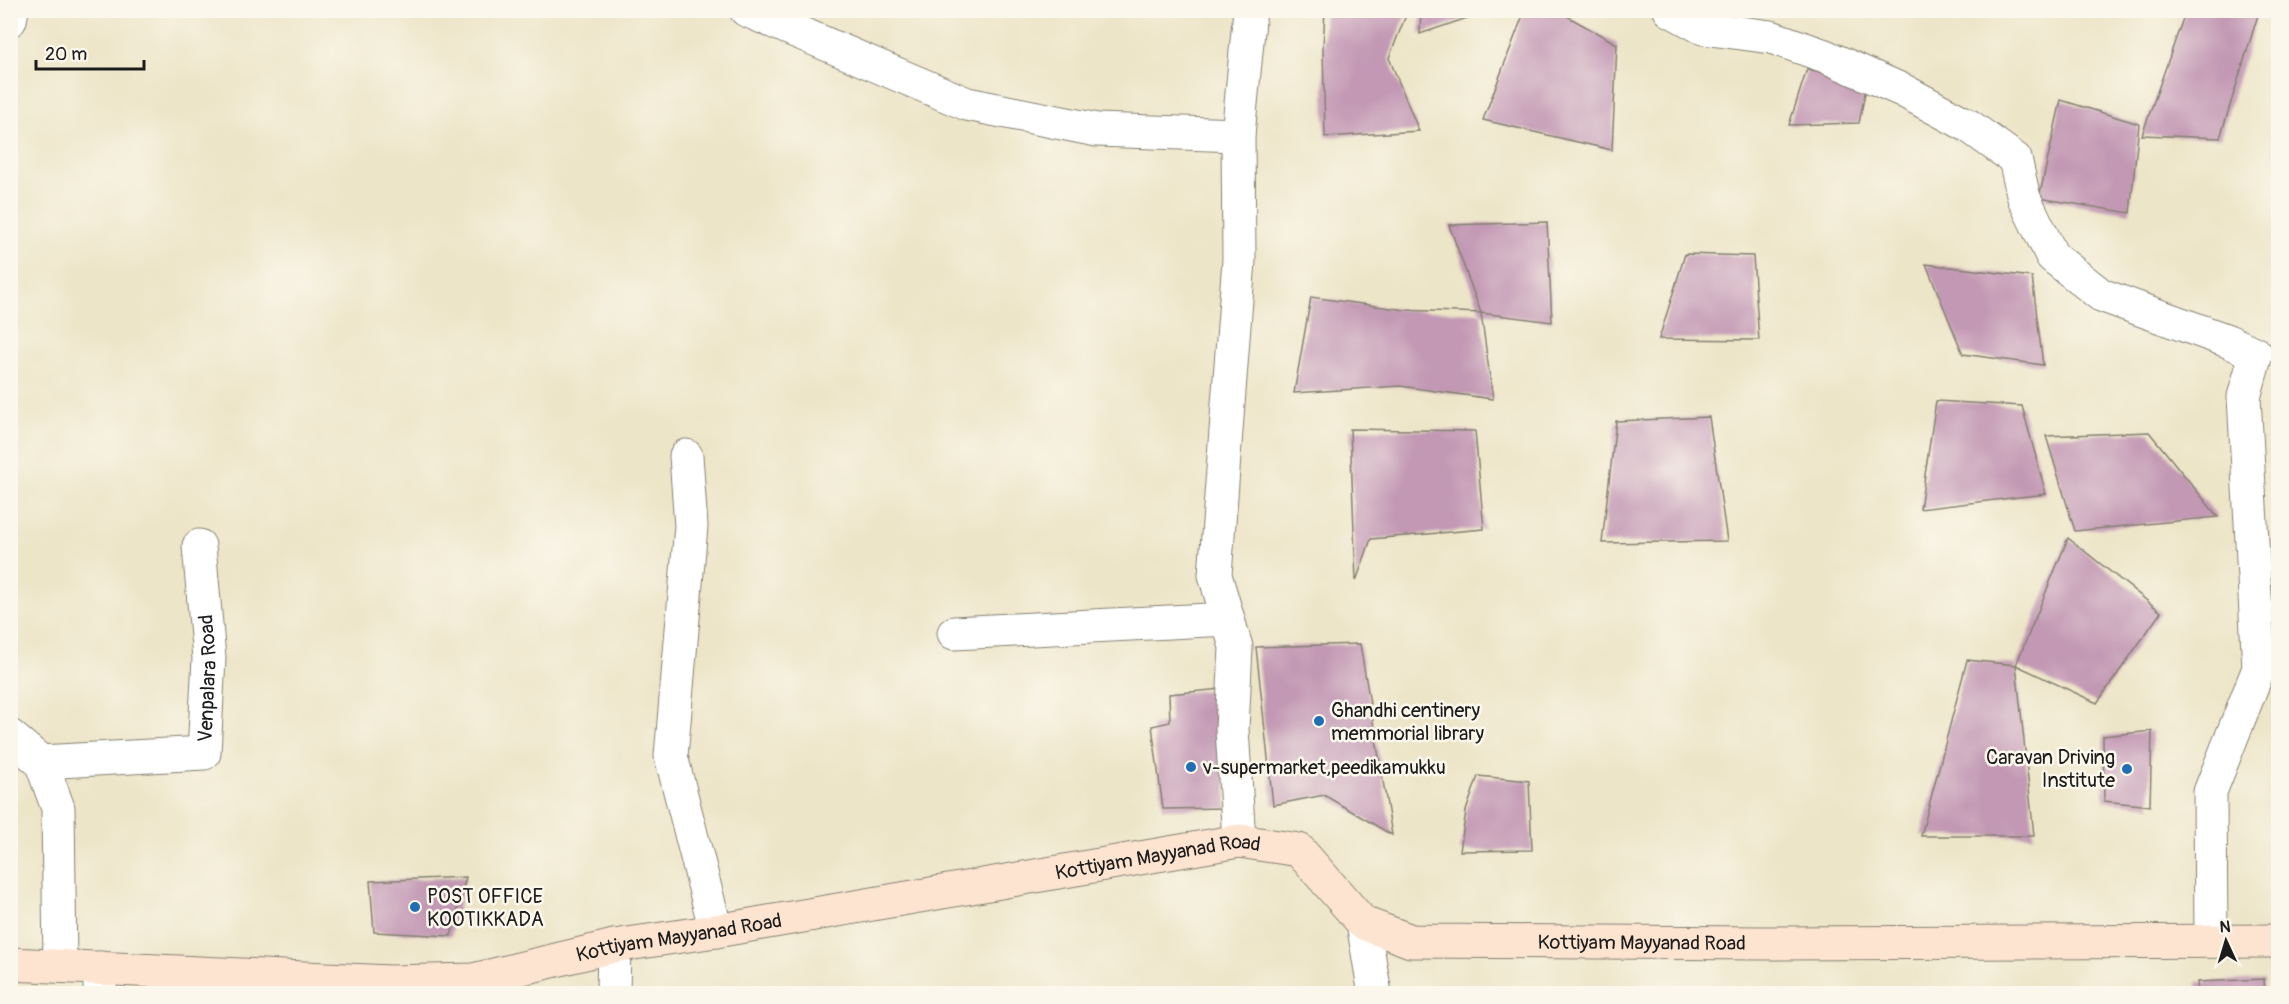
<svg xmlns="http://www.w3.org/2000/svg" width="2289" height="1004" font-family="Pangolin,sans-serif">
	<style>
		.building { fill: #c298b4 }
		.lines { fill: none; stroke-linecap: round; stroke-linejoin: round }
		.minor-casing { stroke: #848072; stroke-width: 35 }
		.secondary-casing { stroke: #848072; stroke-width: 35 }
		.minor { stroke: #fff; stroke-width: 33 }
		.secondary { stroke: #fde4d1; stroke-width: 33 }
		.poi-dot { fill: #1f6fb2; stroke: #fbf7ec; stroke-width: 2 }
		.labels { text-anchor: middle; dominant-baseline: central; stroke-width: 5; stroke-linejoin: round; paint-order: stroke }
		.street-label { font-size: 20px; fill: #1c1c1c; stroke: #fbf7ec }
		.poi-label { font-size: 20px; fill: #1c1c1c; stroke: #fbf7ec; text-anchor: start }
	</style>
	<rect width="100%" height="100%" fill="#fbf7ec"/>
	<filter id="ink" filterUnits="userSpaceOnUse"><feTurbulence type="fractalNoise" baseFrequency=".0167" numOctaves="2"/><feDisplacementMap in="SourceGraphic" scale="12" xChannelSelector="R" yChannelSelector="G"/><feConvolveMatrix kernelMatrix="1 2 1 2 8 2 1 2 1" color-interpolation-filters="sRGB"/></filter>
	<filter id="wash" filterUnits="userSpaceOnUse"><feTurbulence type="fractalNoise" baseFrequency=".008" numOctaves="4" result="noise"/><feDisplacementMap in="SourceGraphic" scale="24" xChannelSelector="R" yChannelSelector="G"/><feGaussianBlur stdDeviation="1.35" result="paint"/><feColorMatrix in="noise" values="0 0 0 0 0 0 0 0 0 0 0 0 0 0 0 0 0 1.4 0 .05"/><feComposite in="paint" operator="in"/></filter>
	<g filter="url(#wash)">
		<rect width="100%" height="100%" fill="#ede5c8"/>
		<g id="blocks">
			<path class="building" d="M 1325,10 L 1408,10 L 1389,58 L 1419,131 L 1325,137 L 1323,48 Z
				M 1421,10 L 1488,10 L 1488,11 L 1420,34 Z
				M 1525,10 L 1556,10 L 1617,44 L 1612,150 L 1483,120 Z
				M 2186,10 L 2238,10 L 2258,15 L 2220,138 L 2142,135 Z
				M 1807,69 L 1867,83 L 1859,123 L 1789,125 Z
				M 2061,100 L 2139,124 L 2130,213 L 2039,198 Z
				M 1547,222 L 1552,322 L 1481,313 L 1493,399 L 1400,386 L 1294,393 L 1311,297 L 1405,310 L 1481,313 L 1449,225 Z
				M 1685,254 L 1753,256 L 1759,340 L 1659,339 Z
				M 1926,264 L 2032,277 L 2043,365 L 1963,354 Z
				M 1936,401 L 2022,406 L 2046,494 L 1920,509 Z
				M 1709,417 L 1727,541 L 1602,543 L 1616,421 Z
				M 1350,429 L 1475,431 L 1484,529 L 1371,539 L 1356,581 Z
				M 2149,432 L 2218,517 L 2075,531 L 2046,436 Z
				M 2068,538 L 2161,612 L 2097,703 L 2016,665 Z
				M 1360,644 L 1392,835 L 1324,795 L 1273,805 L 1256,647 Z
				M 1967,660 L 2016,665 L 2034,836 L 1921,836 Z
				M 1222,689 L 1227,808 L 1163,809 L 1152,726 L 1170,722 L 1169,694 Z
				M 2152,731 L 2150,806 L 2104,801 L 2103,736 Z
				M 1478,776 L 1529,781 L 1532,850 L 1460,851 L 1466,811 Z
				M 466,877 L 451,936 L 374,932 L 370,881 Z
				M 2264,979 L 2265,994 L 2198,994 L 2197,982 Z"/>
		</g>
	</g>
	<g filter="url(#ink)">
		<use href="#blocks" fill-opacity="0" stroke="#848072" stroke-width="1.5"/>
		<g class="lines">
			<g class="minor-casing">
				<g id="minor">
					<path d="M 746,10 L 967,104 L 1097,130 L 1238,135"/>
					<path d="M 1670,10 L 1703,28 L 1771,37 L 1825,56 L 1904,91 L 1969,126 L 2015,159 L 2024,198 L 2052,256 L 2101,295 L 2228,341 L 2256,354 L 2244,397 L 2259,668 L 2210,792 L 2211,941"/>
					<path d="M 10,20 L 12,10"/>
					<path d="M 686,456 L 691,526 L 671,756 L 716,931"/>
					<path d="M 954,633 L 1228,619"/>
					<path d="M 10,736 L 41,762 L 58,808 L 60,966"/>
					<path id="s1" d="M 41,762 L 204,753 L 209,658 L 199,546"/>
					<path d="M 1239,841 L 1232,729 L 1236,647 L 1215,575 L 1239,260 L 1238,135 L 1250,10"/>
					<path d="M 1363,923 L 1375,994"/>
					<path d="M 100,994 L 100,968"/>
					<path d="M 613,994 L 614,946"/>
				</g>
			</g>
			<g class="secondary-casing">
				<g id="secondary">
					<path id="s2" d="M 10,964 L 390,982 L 473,980 L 614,946 L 716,931 L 1239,841 L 1299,850 L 1363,923 L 1411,941 L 1764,943 L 2278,941"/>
				</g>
			</g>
			<use href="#minor" class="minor"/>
			<use href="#secondary" class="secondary"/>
		</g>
	</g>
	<g class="poi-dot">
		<circle cx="1319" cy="721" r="6"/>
		<circle cx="1191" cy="767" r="6"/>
		<circle cx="2127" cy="769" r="6"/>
		<circle cx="415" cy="907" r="6"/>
	</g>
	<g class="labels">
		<g class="street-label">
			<text stroke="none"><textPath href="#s1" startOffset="238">Venpalara Road</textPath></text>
			<text stroke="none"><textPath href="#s2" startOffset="1160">Kottiyam Mayyanad Road</textPath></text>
			<text stroke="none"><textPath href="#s2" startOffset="674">Kottiyam Mayyanad Road</textPath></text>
			<text stroke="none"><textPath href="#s2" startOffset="1682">Kottiyam Mayyanad Road</textPath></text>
		</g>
		<g class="poi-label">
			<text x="1331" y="710">Ghandhi centinery<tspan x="1331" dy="23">memmorial library</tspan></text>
			<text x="2115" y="757" text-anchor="end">Caravan Driving<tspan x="2115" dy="23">Institute</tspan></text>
			<text x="1203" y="767">v-supermarket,peedikamukku</text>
			<text x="427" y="896">POST OFFICE<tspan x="427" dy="23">KOOTIKKADA</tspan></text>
		</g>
	</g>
	<rect width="2289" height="1004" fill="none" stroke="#fbf7ec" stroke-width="36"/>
	<g transform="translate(2226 941) rotate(356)" stroke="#fbf7ec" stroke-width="4.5" paint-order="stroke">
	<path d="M0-4.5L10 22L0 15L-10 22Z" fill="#1c1c1c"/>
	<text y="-9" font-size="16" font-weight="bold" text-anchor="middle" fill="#1c1c1c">N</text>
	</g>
	<path d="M36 60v9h108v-9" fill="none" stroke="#1c1c1c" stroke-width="3"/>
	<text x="45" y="60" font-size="18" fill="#1c1c1c" stroke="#fbf7ec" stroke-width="4.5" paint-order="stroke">20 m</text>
</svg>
